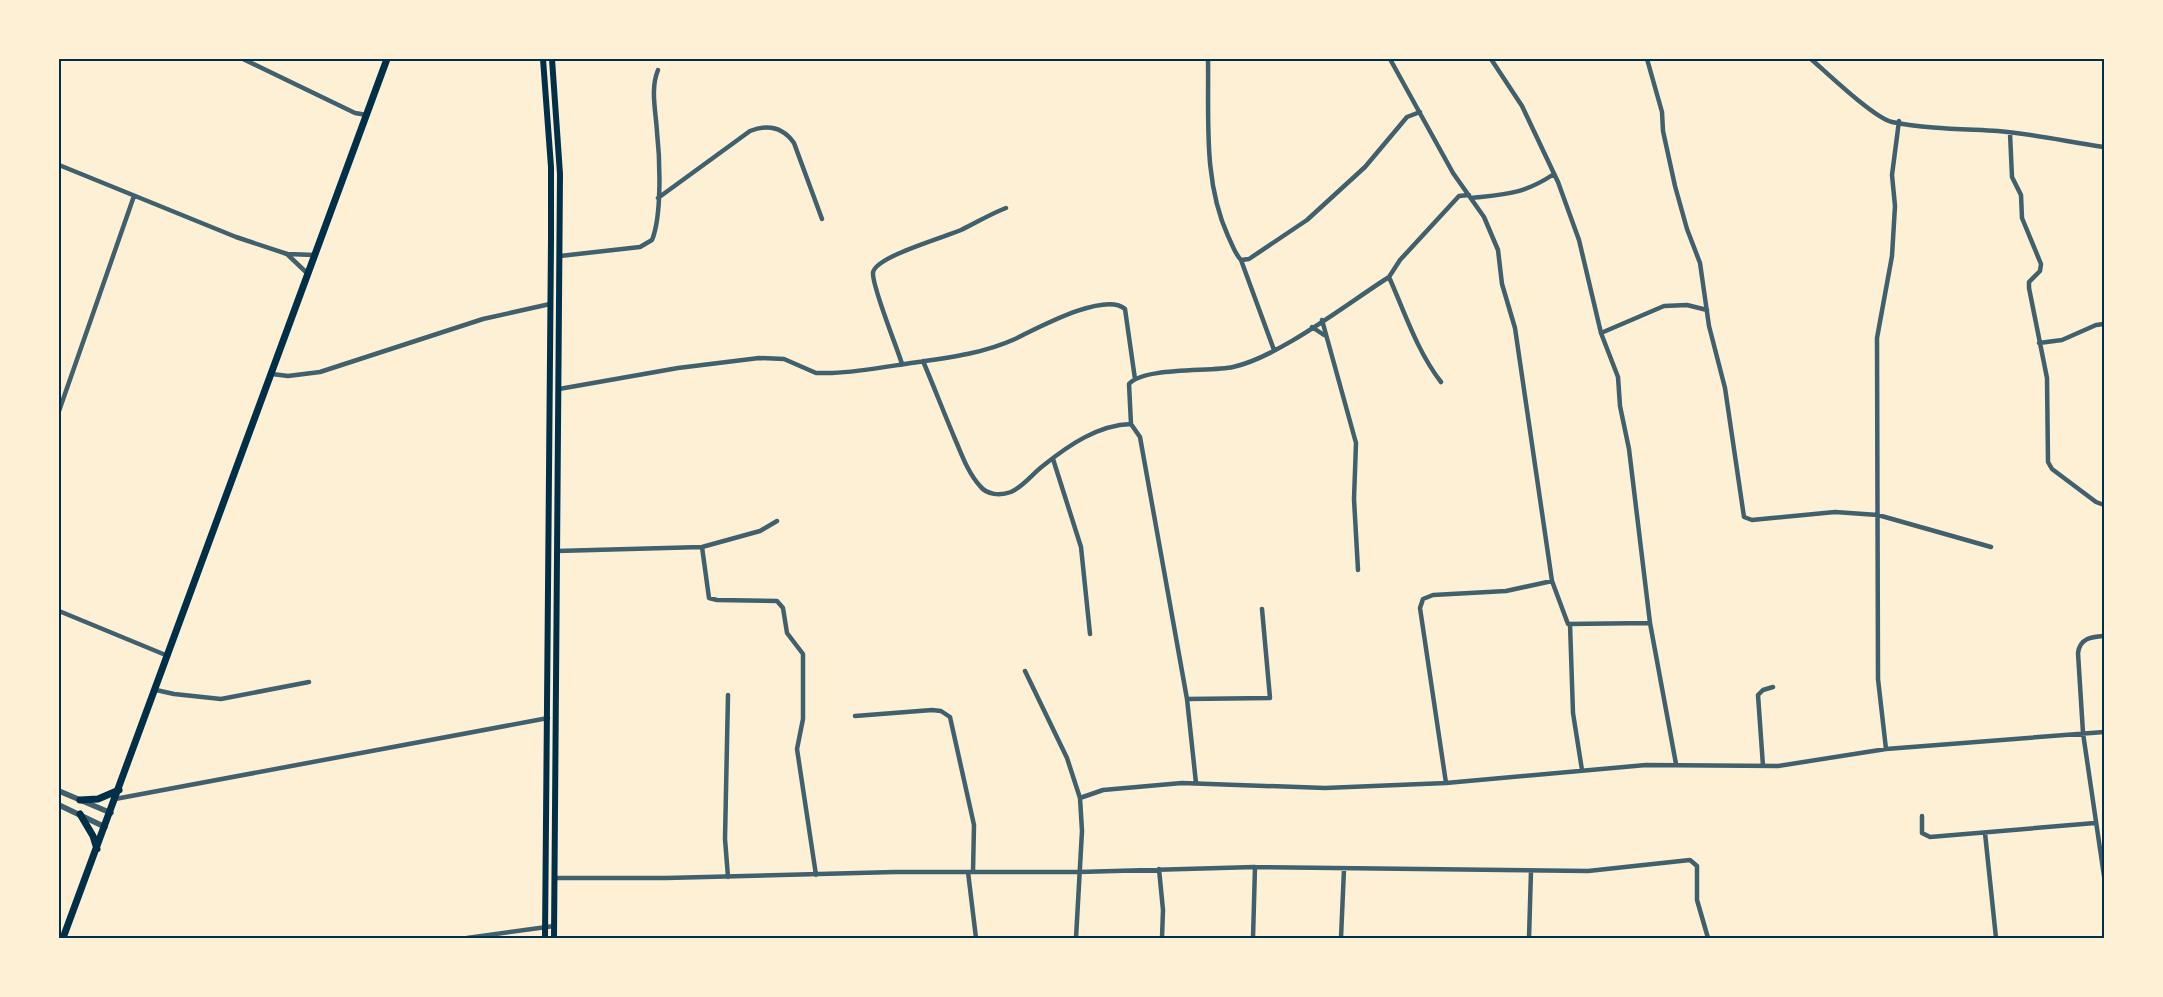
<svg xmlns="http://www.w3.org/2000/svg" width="2163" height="997" font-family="'Fira Sans Condensed',sans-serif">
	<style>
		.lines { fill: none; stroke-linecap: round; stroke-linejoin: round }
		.minor { stroke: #3f606c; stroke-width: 4.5 }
		.tertiary { stroke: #3f606c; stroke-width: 5.5 }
		.secondary { stroke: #003049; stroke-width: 6 }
		.trunk { stroke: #003049; stroke-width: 7 }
		.neatline { fill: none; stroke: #003049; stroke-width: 2 }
	</style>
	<rect width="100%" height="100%" fill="#fdf0d5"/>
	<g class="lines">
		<path class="minor" d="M 243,59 L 355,113 L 367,115
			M 1208,59 C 1209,119 1203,181 1228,236 C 1232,244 1235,254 1241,260 L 1249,259 L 1307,220 L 1365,167 L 1407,117 L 1420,112
			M 1390,59 L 1453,173 L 1484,217 L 1498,250 L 1502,284 L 1515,328 L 1552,581
			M 1491,59 L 1522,106 L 1558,182 L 1579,240 L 1601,333 L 1618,377 L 1620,406 L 1629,449 L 1650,623 L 1676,764
			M 1647,59 L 1662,112 L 1663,131 L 1675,186 L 1687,229 L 1700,263 L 1709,326 L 1725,388 L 1744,517 L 1752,520 L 1835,512 L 1878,515 L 1991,547
			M 1811,59 C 1827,73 1874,118 1892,122 C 1927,129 1963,129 1998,131 C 2034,134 2069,142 2104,147
			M 2010,133 L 2012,177 L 2021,195 L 2022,218 L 2041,264 L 2040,271 L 2029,282 L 2029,288 L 2047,378 L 2048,462 L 2052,469 L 2096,502 L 2104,505
			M 59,165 L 236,237 L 287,254 L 315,255
			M 658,198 L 750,131 C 768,124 783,127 794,143 L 822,219
			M 1471,198 C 1507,194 1524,194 1554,174
			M 287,254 L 308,274
			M 560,256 L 640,247 L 652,240 C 662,216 660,159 657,132 C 656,112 650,89 658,70
			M 1241,260 L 1274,350
			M 1389,277 C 1405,313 1417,351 1441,382
			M 1322,320 L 1356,443 L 1354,499 L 1358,570
			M 1312,327 L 1324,335
			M 1601,333 L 1664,306 L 1687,305 L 1707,310
			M 2039,343 L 2062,340 L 2096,325 L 2104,324
			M 923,361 C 934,387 944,413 955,439 C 962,455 968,473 980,486 C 987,495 1000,496 1011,492 C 1024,486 1032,474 1044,465 C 1069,445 1098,425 1131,424
			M 902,364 C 897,347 872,287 873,273 C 874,257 945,237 961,230 C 976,223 990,214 1006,208
			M 272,374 L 288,376 L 320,372 L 483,319 L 550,304
			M 559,389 L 678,368 L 759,358 L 784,359 L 816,373 L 832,373 C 859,372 885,367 911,363 C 946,358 982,354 1015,339 C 1036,329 1105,291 1125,309 L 1135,379
			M 59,411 L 134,196
			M 1053,459 L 1081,547 L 1090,634
			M 702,547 L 709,598 L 717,600 L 777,601 L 783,608 L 787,633 L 803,654 L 803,719 L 797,749 L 816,875
			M 557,551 L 702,547 L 760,531 L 777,521
			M 59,611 L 168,656
			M 1570,624 L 1573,713 L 1582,770
			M 2104,636 C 2091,637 2080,638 2078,653 L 2083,733 L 2104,876
			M 1025,671 L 1067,758 L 1080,798
			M 156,690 L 174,694 L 221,699 L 309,682
			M 1187,699 L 1270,698 L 1262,609
			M 855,716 L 932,710 L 941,711 L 950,717 L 974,825 L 973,872
			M 1886,749 L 1878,679 L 1877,338 L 1892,256 L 1895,206 L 1892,175 L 1899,121
			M 1763,766 L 1758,695 L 1763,690 L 1773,687
			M 1196,783 L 1187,699 L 1140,437 L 1131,424 L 1129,384 C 1143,367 1211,372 1233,367 C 1279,357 1348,303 1389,277 L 1400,260 L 1459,196 L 1469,195
			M 1446,783 L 1420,608 L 1423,599 L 1433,595 L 1506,591 L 1552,581 L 1568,624 L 1650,623
			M 115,799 L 548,718
			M 1922,816 L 1922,833 L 1930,837 L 2095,823
			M 1985,833 L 1996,938
			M 1159,869 L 1163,910 L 1162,938
			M 968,872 L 976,938
			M 728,877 L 725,839 L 728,695
			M 556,878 L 666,878 L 895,872 L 1079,872 L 1255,867 L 1588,871 L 1690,860 L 1697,866 L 1697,900 L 1708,938
			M 467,938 L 554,926
			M 1076,938 L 1082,831 L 1080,798 L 1103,790 L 1182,783 L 1325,788 L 1446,783 L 1646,765 L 1778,766 L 1886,749 L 2104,732
			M 1253,938 L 1255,867
			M 1341,938 L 1344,869
			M 1529,938 L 1531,871"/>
		<path class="tertiary" d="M 59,791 L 111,813
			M 59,805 L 105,827"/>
		<path class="secondary" d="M 543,59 L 551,167 L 551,240 L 545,938
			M 552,59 L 560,174 L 554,938"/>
		<path class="trunk" d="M 80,800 L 98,799 L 119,790
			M 80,814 L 93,836 L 97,849
			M 63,938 L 387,59"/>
	</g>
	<rect width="2163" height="997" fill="none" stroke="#fdf0d5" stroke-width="120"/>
	<rect x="60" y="60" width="2043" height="877" class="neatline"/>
</svg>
